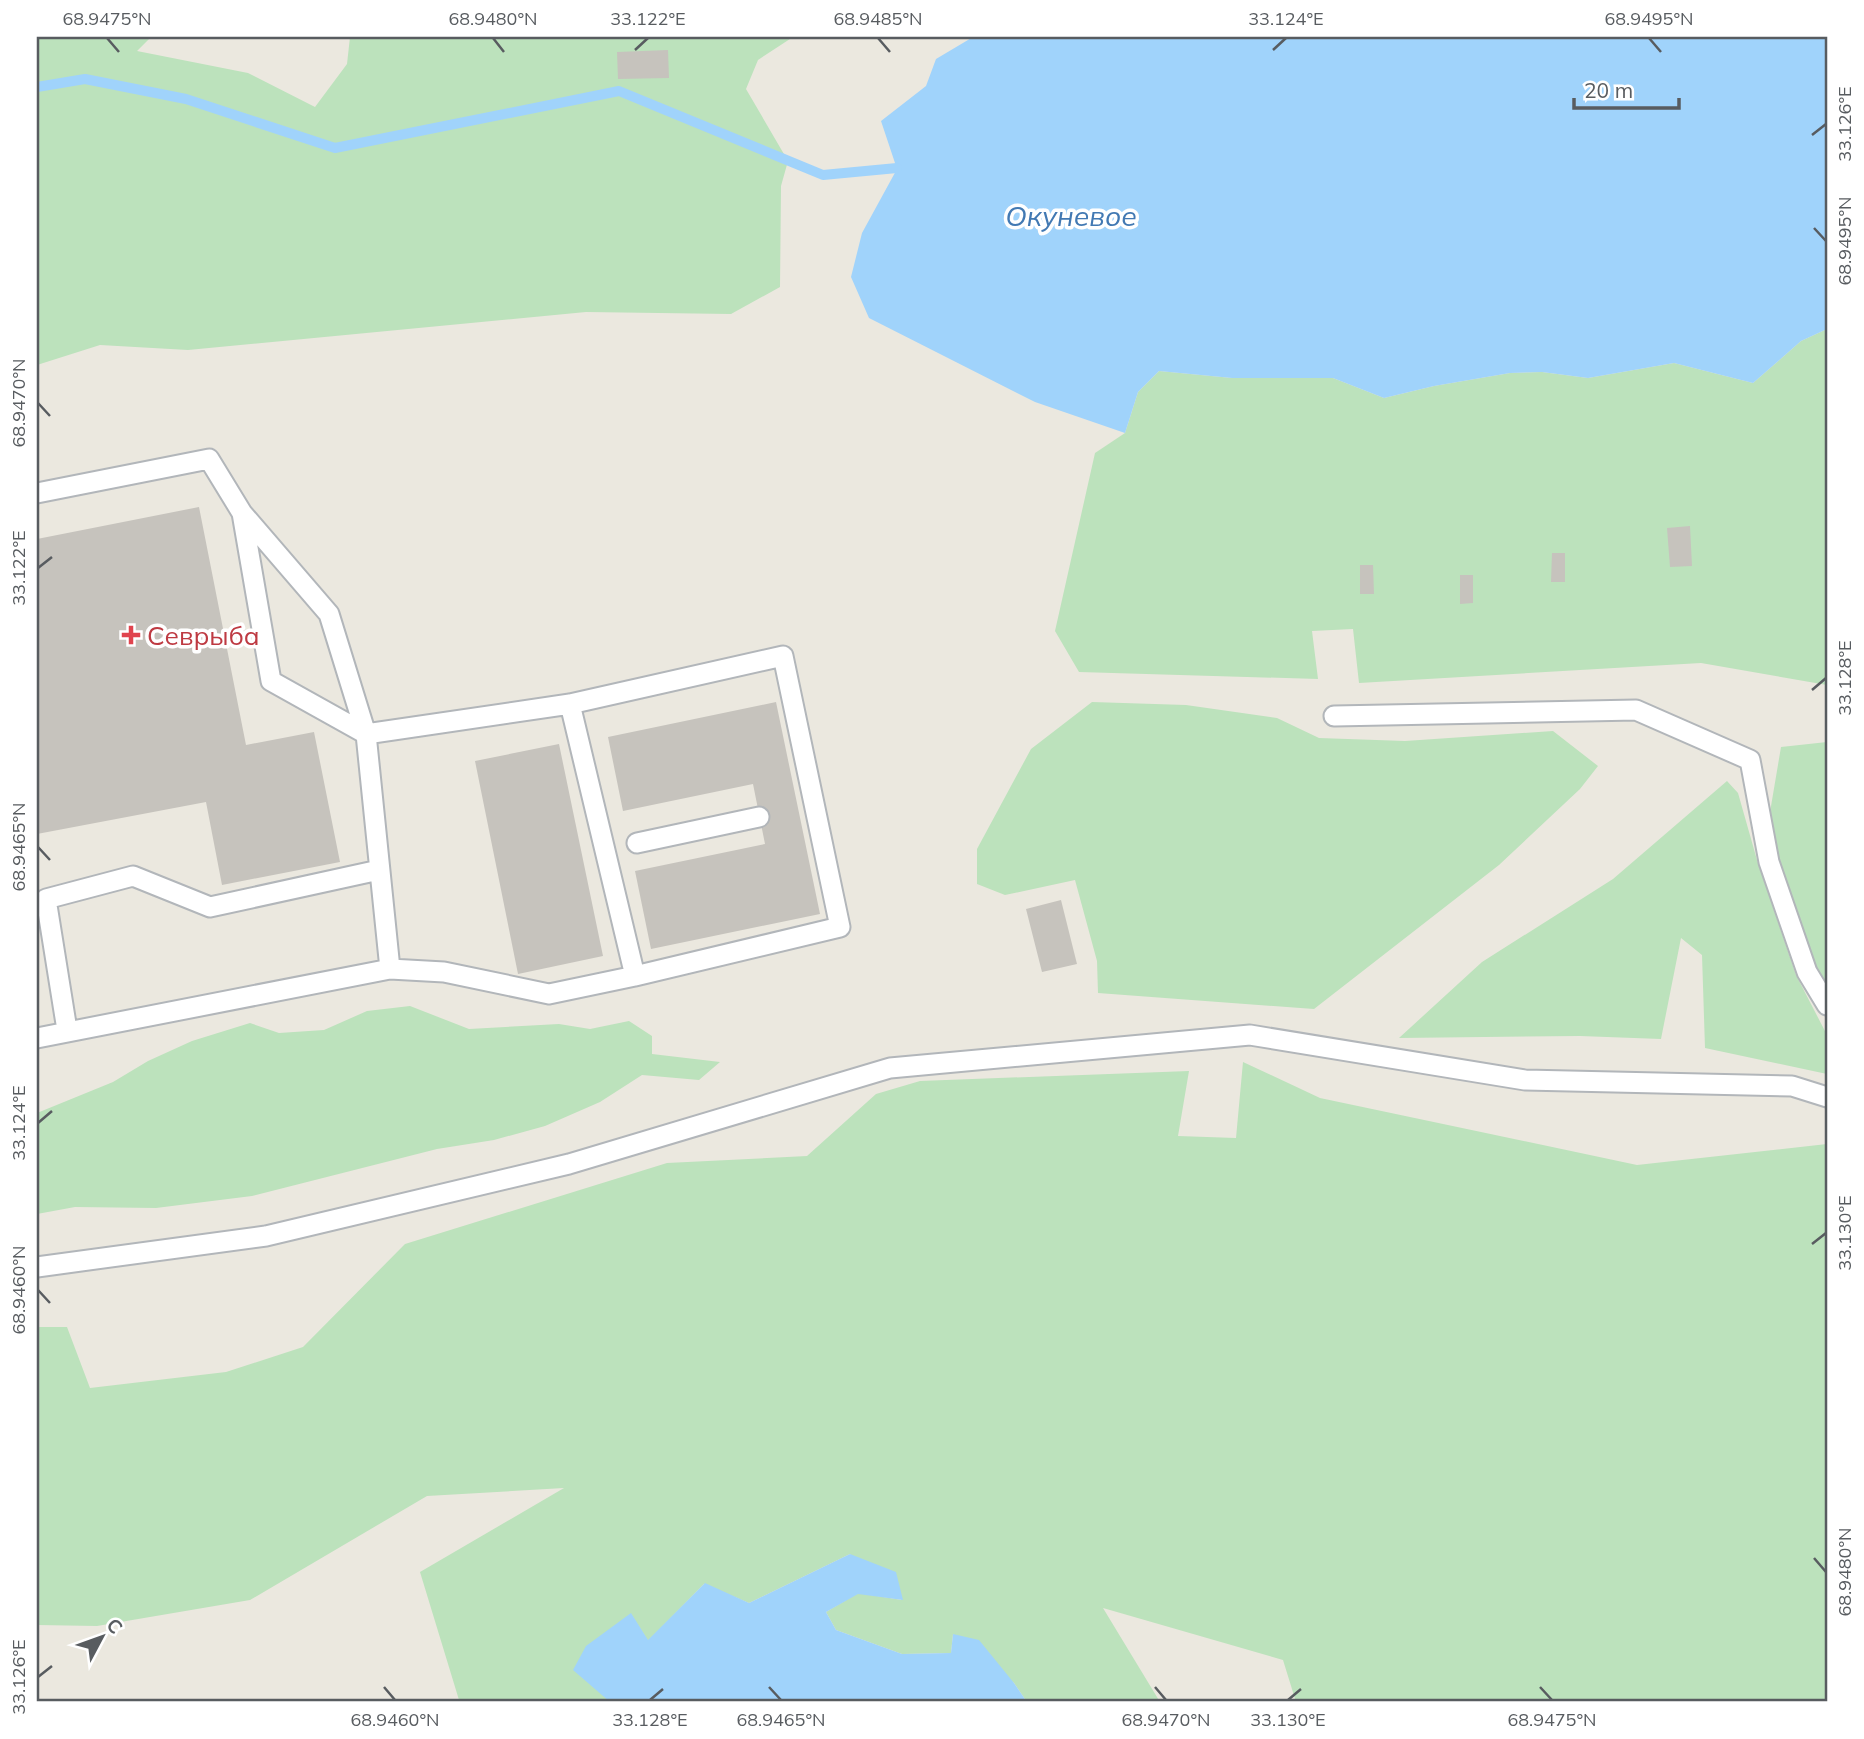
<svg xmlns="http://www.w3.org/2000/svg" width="1864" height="1739" font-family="Mulish,sans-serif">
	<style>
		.green { fill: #bce2bc }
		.water { fill: #a0d3fb }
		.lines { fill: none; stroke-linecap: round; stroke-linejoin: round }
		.stream { stroke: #a0d3fb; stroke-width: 10 }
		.building { fill: #c6c3bd }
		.lane-casing { stroke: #b2b6ba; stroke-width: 23 }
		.lane { stroke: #fff; stroke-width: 19 }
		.ticks { fill: none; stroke: #585c60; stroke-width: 2.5 }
		.health-dot { fill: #e0444e; stroke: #fff; stroke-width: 2.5 }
		.labels { text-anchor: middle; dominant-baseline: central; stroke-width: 7; stroke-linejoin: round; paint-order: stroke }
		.health-label { font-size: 26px; fill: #be3a42; stroke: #fff; text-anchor: start }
		.water-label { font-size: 28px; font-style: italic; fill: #4279b3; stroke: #fff }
		.neatline { fill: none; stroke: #585c60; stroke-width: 2.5 }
		.ticks-label { font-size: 18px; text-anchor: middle; fill: #585c60 }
	</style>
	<rect width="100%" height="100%" fill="#ebe8df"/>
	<path class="green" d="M 37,37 L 151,37 L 137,51 L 248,73 L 315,107 L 347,64 L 350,37 L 793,37 L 758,60 L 746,89 L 788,161 L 781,186 L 780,287 L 731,314 L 586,312 L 188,350 L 100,345 L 37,365 Z
		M 1827,329 L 1827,685 L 1701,663 L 1359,683 L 1353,629 L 1312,631 L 1318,679 L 1079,672 L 1055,631 L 1095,453 L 1125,433 L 1138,392 L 1159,371 L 1232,378 L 1333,378 L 1384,398 L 1434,386 L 1510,373 L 1542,372 L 1588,378 L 1674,363 L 1753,383 L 1801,341 Z
		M 1092,702 L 1186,705 L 1277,718 L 1319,738 L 1405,741 L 1553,731 L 1598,766 L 1580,789 L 1499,865 L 1314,1009 L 1098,993 L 1097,961 L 1075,880 L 1005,895 L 977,884 L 977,849 L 1031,749 Z
		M 1827,742 L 1827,987 L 1815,969 L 1768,824 L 1781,747 Z
		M 1727,781 L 1738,793 L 1757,860 L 1796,975 L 1827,1035 L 1827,1074 L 1705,1048 L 1702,955 L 1681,938 L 1661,1039 L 1580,1036 L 1399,1038 L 1482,962 L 1613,879 Z
		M 410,1006 L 469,1029 L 559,1024 L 590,1029 L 629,1021 L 652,1036 L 652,1054 L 720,1062 L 699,1080 L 642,1075 L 600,1102 L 545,1126 L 494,1140 L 437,1149 L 252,1196 L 156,1208 L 75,1207 L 37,1214 L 37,1113 L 113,1082 L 148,1061 L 192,1041 L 250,1023 L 279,1033 L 324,1030 L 367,1011 Z
		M 1243,1062 L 1320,1098 L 1637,1165 L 1827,1144 L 1827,1702 L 1296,1702 L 1283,1660 L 1103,1608 L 1160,1702 L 1027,1702 L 1014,1683 L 953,1634 L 951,1653 L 902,1654 L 836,1630 L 826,1612 L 858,1593 L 902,1600 L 850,1554 L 749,1603 L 704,1584 L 648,1641 L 631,1614 L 610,1702 L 459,1700 L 420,1572 L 564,1488 L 427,1496 L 250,1600 L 97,1626 L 37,1625 L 37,1327 L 67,1327 L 90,1388 L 226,1372 L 303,1347 L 405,1244 L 667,1163 L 807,1156 L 876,1094 L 920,1081 L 1189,1071 L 1178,1136 L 1236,1138 Z"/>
	<path class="water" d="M 973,37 L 1827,37 L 1827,329 L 1801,341 L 1753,383 L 1674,363 L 1588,378 L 1542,372 L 1510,373 L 1434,386 L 1384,398 L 1333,378 L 1232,378 L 1159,371 L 1138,392 L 1125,433 L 1035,402 L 869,318 L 851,277 L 862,233 L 897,169 L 881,121 L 926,86 L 936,59 Z
		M 850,1554 L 896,1572 L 903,1600 L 858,1594 L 826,1612 L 836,1630 L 902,1654 L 951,1653 L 953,1634 L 979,1640 L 1014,1683 L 1027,1702 L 610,1702 L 573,1670 L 586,1646 L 631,1613 L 648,1640 L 705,1583 L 749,1603 Z"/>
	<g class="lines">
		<path class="stream" d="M 37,87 L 85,79 L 186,99 L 335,148 L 619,91 L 823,175 L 897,168"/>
	</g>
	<path class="building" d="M 668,50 L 669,78 L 618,79 L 617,52 Z
		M 199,507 L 246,745 L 314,732 L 340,862 L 222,885 L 206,802 L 37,834 L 37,539 Z
		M 1690,526 L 1692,566 L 1670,567 L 1667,528 Z
		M 1552,553 L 1565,553 L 1565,582 L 1551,582 Z
		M 1360,565 L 1373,565 L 1374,594 L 1360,594 Z
		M 1460,575 L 1473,575 L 1473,603 L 1460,604 Z
		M 776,702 L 820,914 L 651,949 L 635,871 L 765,844 L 753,784 L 623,811 L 608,737 Z
		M 559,744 L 603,956 L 518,974 L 475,761 Z
		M 1061,900 L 1077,964 L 1042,972 L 1026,909 Z"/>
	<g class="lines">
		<g class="lane-casing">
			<path id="lane" d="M 37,493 L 209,459 L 242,513 L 329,614 L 366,734 L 390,969 L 37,1038
				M 242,513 L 271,681 L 366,734 L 570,704 L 783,656 L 840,927 L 635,976 L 549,994 L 444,972 L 390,969
				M 570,704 L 635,976
				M 1334,716 L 1636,710 L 1750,760 L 1769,862 L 1807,972 L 1827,1005
				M 637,843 L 759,817
				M 67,1030 L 46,899 L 133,876 L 210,907 L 379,870
				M 37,1267 L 266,1236 L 569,1164 L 890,1068 L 1250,1035 L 1525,1080 L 1792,1086 L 1827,1097"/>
		</g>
		<use href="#lane" class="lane"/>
	</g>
	<path class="ticks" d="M 107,38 L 119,52M 493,38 L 504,52M 878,38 L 890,52M 1649,38 L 1661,52M 635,50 L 648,38M 1273,50 L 1286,38M 1812,135 L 1826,124M 1814,228 L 1826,241M 38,403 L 50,416M 38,568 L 52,557M 1812,690 L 1826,678M 38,847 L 50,860M 38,1123 L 52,1111M 1812,1244 L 1826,1233M 38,1290 L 50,1303M 1814,1558 L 1826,1572M 38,1677 L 52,1666M 384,1687 L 395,1700M 769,1687 L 781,1700M 1155,1687 L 1166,1700M 1540,1687 L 1552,1700M 650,1700 L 663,1689M 1288,1700 L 1301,1689"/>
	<path class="health-dot" d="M127.5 624.5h7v7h7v7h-7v7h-7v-7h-7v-7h7z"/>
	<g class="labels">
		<g class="health-label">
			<text x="147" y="635">Севрыба</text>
		</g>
		<g class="water-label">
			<text x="1071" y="215">Окуневое</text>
		</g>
	</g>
	<rect width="1864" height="1739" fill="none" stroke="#ffffff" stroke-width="77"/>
	<g transform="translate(102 1637) rotate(49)" stroke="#ffffff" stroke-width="5" paint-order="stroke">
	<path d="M0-5L12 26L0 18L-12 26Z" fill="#585c60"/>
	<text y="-10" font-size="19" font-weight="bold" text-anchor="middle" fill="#585c60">С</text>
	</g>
	<path d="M1574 98v10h105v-10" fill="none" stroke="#585c60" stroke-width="3.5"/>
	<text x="1584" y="98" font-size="21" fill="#585c60" stroke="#ffffff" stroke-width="5" paint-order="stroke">20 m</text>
	<rect x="38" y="38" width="1788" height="1662" class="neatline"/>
	<g class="ticks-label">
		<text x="107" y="25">68.9475°N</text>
		<text x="493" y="25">68.9480°N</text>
		<text x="648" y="25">33.122°E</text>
		<text x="878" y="25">68.9485°N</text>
		<text x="1286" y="25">33.124°E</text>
		<text x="1649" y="25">68.9495°N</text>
		<text transform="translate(1845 124) rotate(-90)" y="6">33.126°E</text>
		<text transform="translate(1845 241) rotate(-90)" y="6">68.9495°N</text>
		<text transform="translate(19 403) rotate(-90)" y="6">68.9470°N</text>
		<text transform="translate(19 568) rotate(-90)" y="6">33.122°E</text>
		<text transform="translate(1845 678) rotate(-90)" y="6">33.128°E</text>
		<text transform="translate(19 847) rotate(-90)" y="6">68.9465°N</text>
		<text transform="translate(19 1123) rotate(-90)" y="6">33.124°E</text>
		<text transform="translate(1845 1233) rotate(-90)" y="6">33.130°E</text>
		<text transform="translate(19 1290) rotate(-90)" y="6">68.9460°N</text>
		<text transform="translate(1845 1572) rotate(-90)" y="6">68.9480°N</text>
		<text transform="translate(19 1677) rotate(-90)" y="6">33.126°E</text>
		<text x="395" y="1726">68.9460°N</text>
		<text x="650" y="1726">33.128°E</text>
		<text x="781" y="1726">68.9465°N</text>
		<text x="1166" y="1726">68.9470°N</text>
		<text x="1288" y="1726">33.130°E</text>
		<text x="1552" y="1726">68.9475°N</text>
	</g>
</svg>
